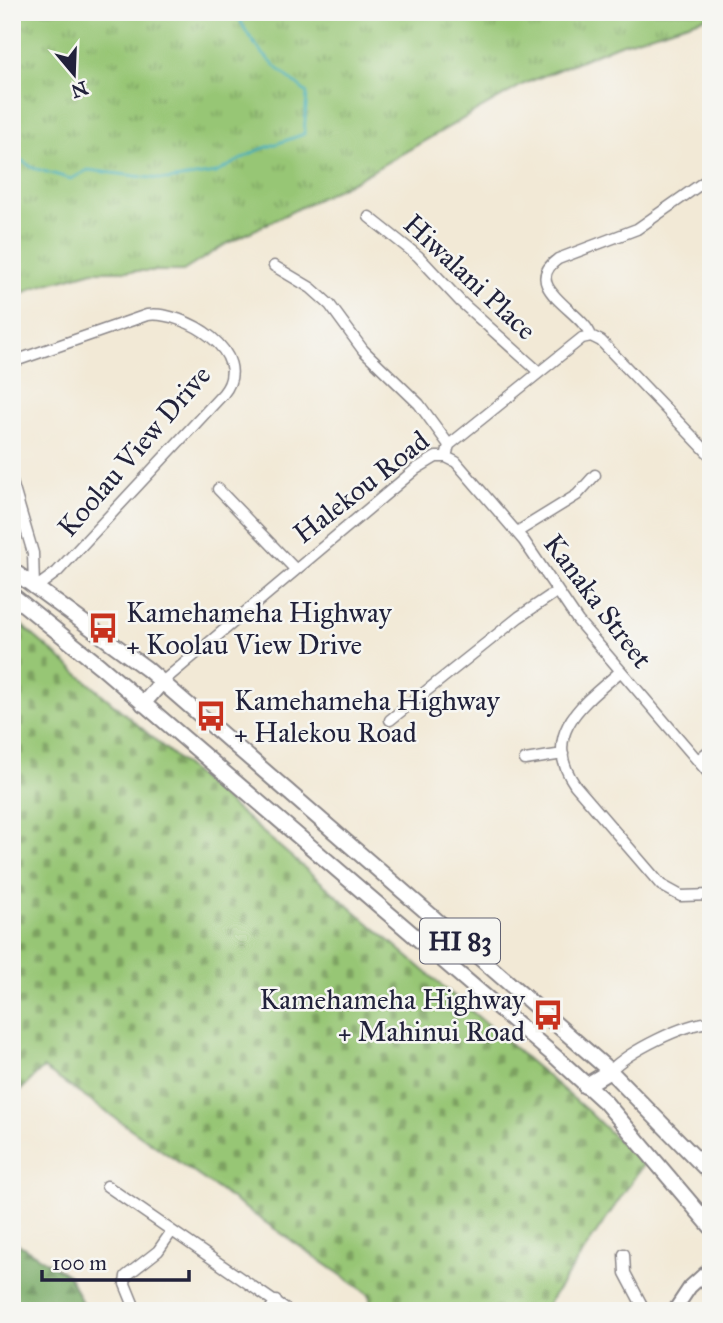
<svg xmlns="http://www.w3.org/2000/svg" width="723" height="1323" font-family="'IM FELL Great Primer',serif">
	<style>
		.forest { fill: url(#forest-firs); stroke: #4e6650; stroke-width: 2 }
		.cemetery { fill: url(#cemetery-stones); stroke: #5c7458; stroke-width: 2 }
		.park { fill: url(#park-tufts); stroke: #5c7458; stroke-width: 2 }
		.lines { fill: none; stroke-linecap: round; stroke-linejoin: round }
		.stream { stroke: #3fadbc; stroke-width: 2.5 }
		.street-casing { stroke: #8a8688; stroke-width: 13 }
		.secondary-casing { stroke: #8a8688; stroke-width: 16 }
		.primary-casing { stroke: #8a8688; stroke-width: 18 }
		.street { stroke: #fff; stroke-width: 10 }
		.secondary { stroke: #fff; stroke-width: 12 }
		.primary { stroke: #fff; stroke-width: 14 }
		.labels { text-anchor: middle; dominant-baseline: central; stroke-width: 5; stroke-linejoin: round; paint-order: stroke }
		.shield { fill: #f6f6f2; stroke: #626272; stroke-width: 2 }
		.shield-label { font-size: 26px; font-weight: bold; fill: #22223b }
		.street-label { font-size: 28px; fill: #22223b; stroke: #f6f6f2 }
		.poi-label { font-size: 28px; fill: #22223b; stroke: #f6f6f2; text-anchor: start }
	</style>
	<defs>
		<pattern id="forest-firs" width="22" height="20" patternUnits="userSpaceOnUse" patternTransform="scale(1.75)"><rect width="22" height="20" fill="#79ab66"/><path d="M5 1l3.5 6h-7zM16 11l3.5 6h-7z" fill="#638b55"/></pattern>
		<pattern id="cemetery-stones" width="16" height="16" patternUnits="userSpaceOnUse" patternTransform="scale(1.75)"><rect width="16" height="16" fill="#97c675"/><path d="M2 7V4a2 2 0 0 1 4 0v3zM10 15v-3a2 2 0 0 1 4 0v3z" fill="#7ba061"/></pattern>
		<pattern id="park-tufts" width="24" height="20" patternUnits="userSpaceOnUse" patternTransform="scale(1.75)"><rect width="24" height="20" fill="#97c675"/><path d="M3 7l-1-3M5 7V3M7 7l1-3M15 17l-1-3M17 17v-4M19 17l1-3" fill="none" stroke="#7ba061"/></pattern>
	</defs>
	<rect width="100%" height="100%" fill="#f6f6f2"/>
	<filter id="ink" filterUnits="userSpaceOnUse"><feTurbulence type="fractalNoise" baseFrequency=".0143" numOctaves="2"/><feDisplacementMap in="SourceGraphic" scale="14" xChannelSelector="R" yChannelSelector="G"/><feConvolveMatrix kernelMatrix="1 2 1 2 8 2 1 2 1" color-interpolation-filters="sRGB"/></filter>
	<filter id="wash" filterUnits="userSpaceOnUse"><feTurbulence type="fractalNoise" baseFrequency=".00686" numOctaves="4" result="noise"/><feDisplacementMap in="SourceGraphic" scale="28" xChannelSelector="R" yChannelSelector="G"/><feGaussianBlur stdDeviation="1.57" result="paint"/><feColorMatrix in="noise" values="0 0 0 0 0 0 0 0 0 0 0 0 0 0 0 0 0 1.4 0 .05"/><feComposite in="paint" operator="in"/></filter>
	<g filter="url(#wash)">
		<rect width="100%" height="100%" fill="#f2e9d6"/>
		<path class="forest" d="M 12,1240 L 69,1276 L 86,1311 L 12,1311 Z"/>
		<path class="cemetery" d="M 12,617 L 589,1112 L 643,1165 L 543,1311 L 370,1311 L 370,1295 L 43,1068 L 12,1099 Z"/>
		<path class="park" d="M 12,12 L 711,12 L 711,16 L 617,45 L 524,84 L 356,180 L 226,244 L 183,271 L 93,271 L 33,288 L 12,299 Z"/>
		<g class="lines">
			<path class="stream" d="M 12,154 L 33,168 L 71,179 L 88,170 L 167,180 L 216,173 L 256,151 L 304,134 L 307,93 C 279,70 249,47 237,12"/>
		</g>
	</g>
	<g filter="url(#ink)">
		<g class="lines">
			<g class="street-casing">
				<path id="street" d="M 369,217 L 418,256 L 461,302 L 539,372
					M 274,266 L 311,288 L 330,305 L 363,350 L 419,404 L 449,445
					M 591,336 C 583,311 519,287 558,259 L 637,229 L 711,177
					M 12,362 L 147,315 C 183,310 257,353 223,394 L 57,572 L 34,589
					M 446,457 L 456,462 L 524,541 L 578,621 L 711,776
					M 446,457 L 449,445 L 582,338 L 591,336 L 601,341 L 711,456
					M 12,482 L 33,553 L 34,588
					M 218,489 L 294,568
					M 517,532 L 577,495 L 595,475
					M 621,671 C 585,702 539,733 575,785 L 661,885 L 681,896 L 711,895
					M 161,683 L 416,469 L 436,457 L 446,457
					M 390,720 L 519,617 L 556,592
					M 525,760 L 563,754
					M 698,760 L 711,749
					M 610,1071 C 629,1051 683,1024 711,1022
					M 107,1186 L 288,1311
					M 624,1254 L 625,1273 L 645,1311
					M 136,1311 L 125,1284 L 126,1276 L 158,1251 L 172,1231
					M 269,1311 L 276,1301"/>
			</g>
			<g class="secondary-casing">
				<path id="secondary" d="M 674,1311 L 690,1287 L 711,1268"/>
			</g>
			<g class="primary-casing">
				<path id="primary" d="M 12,570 L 147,669 L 610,1071 L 711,1174
					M 12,595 L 100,666 L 558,1059 L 605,1102 L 711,1227
					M 143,704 L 161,683
					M 585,1086 L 610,1071"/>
			</g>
			<use href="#street" class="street"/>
			<use href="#secondary" class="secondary"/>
			<use href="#primary" class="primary"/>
		</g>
	</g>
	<defs>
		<g id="bus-bare" transform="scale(2.415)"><path d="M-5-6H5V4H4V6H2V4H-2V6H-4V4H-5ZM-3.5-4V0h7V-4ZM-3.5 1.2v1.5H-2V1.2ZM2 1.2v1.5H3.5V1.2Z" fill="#c8321e" stroke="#f6f6f2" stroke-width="2.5" paint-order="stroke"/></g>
	</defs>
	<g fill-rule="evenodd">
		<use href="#bus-bare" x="103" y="628"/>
		<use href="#bus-bare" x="211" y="716"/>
		<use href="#bus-bare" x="548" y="1015"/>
	</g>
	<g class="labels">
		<rect class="shield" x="420" y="918.5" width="80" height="45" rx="5"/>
		<g class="shield-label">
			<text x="460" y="941">HI 83</text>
		</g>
		<g class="street-label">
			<text transform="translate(470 277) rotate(43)">Hiwalani Place</text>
			<text transform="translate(134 451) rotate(-49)">Koolau View Drive</text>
			<text transform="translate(361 487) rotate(-38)">Halekou Road</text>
			<text transform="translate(598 601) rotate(53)">Kanaka Street</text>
		</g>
		<g class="poi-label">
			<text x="126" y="612">Kamehameha Highway<tspan x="126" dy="32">+ Koolau View Drive</tspan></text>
			<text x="234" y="700">Kamehameha Highway<tspan x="234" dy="32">+ Halekou Road</tspan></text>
			<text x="525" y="999" text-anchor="end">Kamehameha Highway<tspan x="525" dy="32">+ Mahinui Road</tspan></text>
		</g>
	</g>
	<rect width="723" height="1323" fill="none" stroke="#f6f6f2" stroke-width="42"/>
	<g transform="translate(74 74) rotate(161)" stroke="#f6f6f2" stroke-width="5" paint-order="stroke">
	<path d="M0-5L12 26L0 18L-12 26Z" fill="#22223b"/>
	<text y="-10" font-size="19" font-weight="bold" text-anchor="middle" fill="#22223b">N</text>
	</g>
	<path d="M42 1270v10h147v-10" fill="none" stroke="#22223b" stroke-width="3.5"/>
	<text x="52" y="1270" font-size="21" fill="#22223b" stroke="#f6f6f2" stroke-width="5" paint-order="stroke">100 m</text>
</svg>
